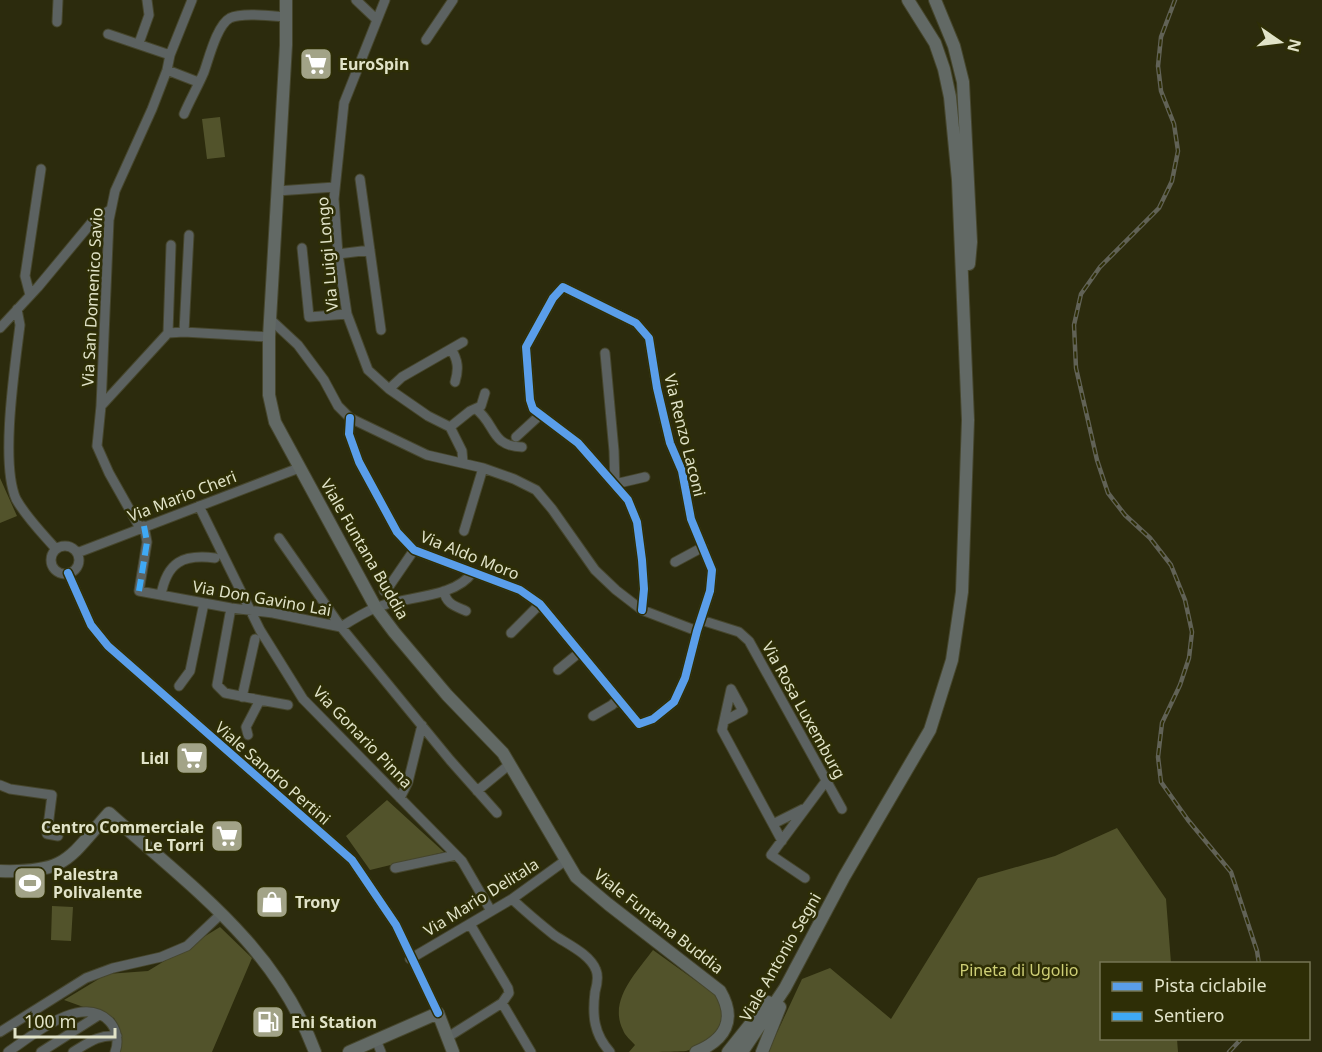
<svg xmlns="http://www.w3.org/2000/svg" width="1322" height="1052" font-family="'Noto Sans',sans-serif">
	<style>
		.green { fill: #52532b }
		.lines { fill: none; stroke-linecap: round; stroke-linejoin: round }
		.minor-casing { stroke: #46462d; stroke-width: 11 }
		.major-casing { stroke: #46462d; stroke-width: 14 }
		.minor { stroke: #5c6261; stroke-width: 9 }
		.major { stroke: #626965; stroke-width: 12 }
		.rail-casing { stroke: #616256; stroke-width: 4.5 }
		.rail { stroke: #2e2e06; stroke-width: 2; stroke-dasharray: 7; stroke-linecap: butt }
		.quiet { stroke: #3fa9f5; stroke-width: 6; stroke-dasharray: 12 6; stroke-linecap: butt }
		.cycleway-casing { stroke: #2e2e06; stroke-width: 11 }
		.cycleway { stroke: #5a9eea; stroke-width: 8 }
		.labels { text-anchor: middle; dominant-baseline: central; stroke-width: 5; stroke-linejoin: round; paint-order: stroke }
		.poi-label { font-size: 16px; font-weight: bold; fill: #e1e3c8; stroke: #2e2e06; text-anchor: start }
		.street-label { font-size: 16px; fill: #e1e3c8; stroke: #2e2e06 }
		.park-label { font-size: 16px; fill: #cecf76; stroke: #2e2e06 }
	</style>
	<rect width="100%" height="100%" fill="#2c2b0d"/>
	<path class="green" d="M 220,117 L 225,157 L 207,159 L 202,119 Z
		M 0,478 L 17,516 L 0,523 Z
		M 387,800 L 444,852 L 370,870 L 346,836 Z
		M 1117,828 L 1166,899 L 1171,963 L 1102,964 L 1102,1038 L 1177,1039 L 1178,1052 L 768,1052 L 802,979 L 830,968 L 891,1019 L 978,878 L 1055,856 Z
		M 52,906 L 73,907 L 71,941 L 51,940 Z
		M 220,927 L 252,958 L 212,1052 L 117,1052 L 122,1036 L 114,1018 L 64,1000 L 107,974 L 148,971 Z
		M 653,950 L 717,996 C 733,1021 710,1044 686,1051 C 674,1052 644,1052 629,1052 L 635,1045 C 631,1040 625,1036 623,1030 C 608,1000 637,972 653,950 Z"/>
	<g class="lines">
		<g class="minor-casing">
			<path id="minor" d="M 356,0 L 376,19
				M 385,0 L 344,103 L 334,199 L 338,254 L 347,314 L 368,370 L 389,389 L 428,416 L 450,427 L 462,451 L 463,463
				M 57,22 L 58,0
				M 108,34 L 170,55
				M 426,40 L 453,0
				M 139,43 L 149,15 L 147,0
				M 167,70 L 198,82
				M 184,114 C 190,100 198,86 204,72 C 209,58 217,25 230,18 C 242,12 273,16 286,17
				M 360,179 L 381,330
				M 277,191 L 335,187
				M 302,248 L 309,317 L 347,314
				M 338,254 L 370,250
				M 30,295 L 25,276 L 41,169
				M 17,309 L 20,325 C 15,366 0,463 16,499 C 26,517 42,533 56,549
				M 270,319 L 298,345 L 324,380 L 338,406 L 350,418 L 427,455 L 483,468 L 514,479 L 536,490 L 552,509 L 595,570 L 616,590 L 642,610 L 697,631
				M 0,328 L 38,287 L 92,222 L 110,210
				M 184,332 L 189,235
				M 168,333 L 171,245
				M 451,349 C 458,360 459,369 455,382
				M 605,353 L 614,451 L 615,484 L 645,477
				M 389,389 L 402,377 L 463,342
				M 101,406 L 168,333 L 184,332 L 269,337
				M 476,409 C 496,424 490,446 522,447
				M 350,418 L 349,434 L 359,462 L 397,532 L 414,550 L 520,590 L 540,604 L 639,724 L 653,719 L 674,702 L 685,678 L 697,631 L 710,591 L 712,570 L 691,519 L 682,471 L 670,443 L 657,388 L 649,338 L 636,323 L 563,287 L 553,298 L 526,347 L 530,400 L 533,409 L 578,443 L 628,500 L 637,522 L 642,560 L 644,589 L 642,610
				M 450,427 L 470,411 L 481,406 L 485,393
				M 516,437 L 540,415
				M 199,506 L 260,630 L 303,699 L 462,861 L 491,911
				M 144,526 L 147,542 L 139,591 L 231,608 L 273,613 L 341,627 C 352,620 363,613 375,608 C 402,596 454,599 472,573
				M 140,528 L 109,473 L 97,446 L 101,406 L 109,220 L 115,191 L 152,109 L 167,70 L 170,55 L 192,0
				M 464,531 L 483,468
				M 279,538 L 341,627 L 450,760 L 497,813
				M51 560a14 14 0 1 1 28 0a14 14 0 1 1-28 0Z
				M 77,553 L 299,468
				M 675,562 L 703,547
				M 68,573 L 91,625 L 108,646 L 352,860 L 396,925 L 438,1013
				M 384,591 L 388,588 L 414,550
				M 444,591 C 446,604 455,606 466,611
				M 161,595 C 167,562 183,554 215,558
				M 231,608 L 217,685 L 225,693 L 260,700 L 246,727 L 248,735
				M 701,620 L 739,632 L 749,641 L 842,809
				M 511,633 L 540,604
				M 558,670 L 580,652
				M 179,686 L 190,671 L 204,603
				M 731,689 L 722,730 L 782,841
				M 242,697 L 255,639
				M 260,700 L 288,705
				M 593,716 L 612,705 L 618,699
				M 724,721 L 743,711 L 731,689
				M 0,785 L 10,789 L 52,795 L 47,834 L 58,836
				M 477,791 L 510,764
				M 400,798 L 408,782 L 422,725
				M 773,824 L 803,809
				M 395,868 L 456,855
				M 805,878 L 771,855 L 826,781
				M 512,899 C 526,912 539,923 554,935 C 567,944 590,954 596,970 C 599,977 597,985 595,992 C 592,1016 594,1034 610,1052
				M 410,959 L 512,899 L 566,860
				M 502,1003 L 531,1052
				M 0,1032 L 86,978 L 113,968 L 161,957 L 187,946 L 222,913
				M 448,1037 L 502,1003 L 509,993 L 508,988 L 470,924
				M 376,1040 L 381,1052
				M 8,1052 C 32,1036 81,993 109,1021 C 117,1029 119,1042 115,1052
				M 41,1052 L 99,1015
				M 73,1052 C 88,1043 99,1034 117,1036"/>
		</g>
		<g class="major-casing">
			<path id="major" d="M 286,0 L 286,45 L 269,337 L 269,395 L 275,422 L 376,608 L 394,632 L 447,695 L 503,753 L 576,877 L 608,904 L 720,991 C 737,1020 725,1040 696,1052
				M 935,0 L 954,46 L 963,82 L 971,242 L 969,264
				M 0,871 C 67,873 68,859 109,813 C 191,887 275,945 315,1052
				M 349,1052 L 438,1013 L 453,1052
				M 728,1052 L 768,1002
				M 742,1052 L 785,988 L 844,877 L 930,730 L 952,660 L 962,592 L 968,420 L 958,180 L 950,97 L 944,69 L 935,43 L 908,0
				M 762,1052 L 780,1007"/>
		</g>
		<use href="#minor" class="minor"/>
		<use href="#major" class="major"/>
		<g class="rail-casing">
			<path id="rail" d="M 1175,0 L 1161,37 L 1158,66 L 1161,91 L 1174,124 L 1178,151 L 1172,181 L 1159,208 L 1100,267 L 1081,294 L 1074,325 L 1076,368 L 1097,460 L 1108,493 L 1125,515 L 1150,538 L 1171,565 L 1185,600 L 1192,632 L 1189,658 L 1180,685 L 1162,723 L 1158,757 L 1161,782 L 1188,820 L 1231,872 L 1257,951 L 1259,964
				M 1229,1052 L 1242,1038"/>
		</g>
		<use href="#rail" class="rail"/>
		<path class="quiet" d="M 139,591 L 147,542 L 144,526"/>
		<g class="cycleway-casing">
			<path id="cycleway" d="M 350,418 L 349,434 L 359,462 L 397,532 L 414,550 L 520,590 L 540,604 L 639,724 L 653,719 L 674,702 L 685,678 L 697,631 L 710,591 L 712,570 L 691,519 L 682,471 L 670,443 L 657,388 L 649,338 L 636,323 L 563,287 L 553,298 L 526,347 L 530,400 L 533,409 L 578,443 L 628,500 L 637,522 L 642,560 L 644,589 L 642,610
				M 68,573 L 91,625 L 108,646 L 352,860 L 396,925 L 438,1013"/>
		</g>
		<use href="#cycleway" class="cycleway"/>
	</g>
	<defs>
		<g id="supermarket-square" transform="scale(1.725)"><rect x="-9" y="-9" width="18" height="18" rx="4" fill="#a2a387" stroke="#2e2e06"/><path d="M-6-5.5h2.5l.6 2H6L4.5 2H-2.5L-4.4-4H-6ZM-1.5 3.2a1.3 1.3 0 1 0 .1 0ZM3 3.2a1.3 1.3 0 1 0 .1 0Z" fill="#fff"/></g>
		<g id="stadium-square" transform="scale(1.725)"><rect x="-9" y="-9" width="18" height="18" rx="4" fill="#a2a387" stroke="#2e2e06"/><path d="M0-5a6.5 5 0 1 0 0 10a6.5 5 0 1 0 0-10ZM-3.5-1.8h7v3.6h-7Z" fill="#fff"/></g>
		<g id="shop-square" transform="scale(1.725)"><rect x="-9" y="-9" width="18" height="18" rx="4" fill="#a2a387" stroke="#2e2e06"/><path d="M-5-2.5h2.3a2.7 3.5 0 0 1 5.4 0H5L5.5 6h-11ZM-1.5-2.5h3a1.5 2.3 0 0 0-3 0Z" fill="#fff"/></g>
		<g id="fuel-square" transform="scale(1.725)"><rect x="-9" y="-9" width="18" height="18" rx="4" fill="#a2a387" stroke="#2e2e06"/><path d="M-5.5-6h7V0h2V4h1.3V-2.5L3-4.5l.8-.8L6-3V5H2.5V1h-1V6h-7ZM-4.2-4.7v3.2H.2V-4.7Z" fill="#fff"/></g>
	</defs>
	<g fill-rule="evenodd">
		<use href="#supermarket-square" x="316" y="64"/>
		<use href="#supermarket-square" x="192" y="758"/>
		<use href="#supermarket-square" x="227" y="836"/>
		<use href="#stadium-square" x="30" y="883"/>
		<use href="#shop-square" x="272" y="902"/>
		<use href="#fuel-square" x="268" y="1022"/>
	</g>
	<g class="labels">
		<g class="poi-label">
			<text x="339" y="64">EuroSpin</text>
			<text x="169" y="758" text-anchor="end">Lidl</text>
			<text x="204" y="827" text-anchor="end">Centro Commerciale<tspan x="204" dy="18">Le Torri</tspan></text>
			<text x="53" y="874">Palestra<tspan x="53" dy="18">Polivalente</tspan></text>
			<text x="295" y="902">Trony</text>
			<text x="291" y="1022">Eni Station</text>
		</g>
		<g class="street-label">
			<text transform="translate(327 254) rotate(-95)">Via Luigi Longo</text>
			<text transform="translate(92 297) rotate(-87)">Via San Domenico Savio</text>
			<text transform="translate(685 435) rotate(76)">Via Renzo Laconi</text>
			<text transform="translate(182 496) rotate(-21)">Via Mario Cheri</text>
			<text transform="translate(365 549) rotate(60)">Viale Funtana Buddia</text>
			<text transform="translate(470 555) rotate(22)">Via Aldo Moro</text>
			<text transform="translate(262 598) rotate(10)">Via Don Gavino Lai</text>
			<text transform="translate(804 710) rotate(61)">Via Rosa Luxemburg</text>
			<text transform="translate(363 737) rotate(46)">Via Gonario Pinna</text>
			<text transform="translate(273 773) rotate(41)">Viale Sandro Pertini</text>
			<text transform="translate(481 897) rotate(-32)">Via Mario Delitala</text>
			<text transform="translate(659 921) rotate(38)">Viale Funtana Buddia</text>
			<text transform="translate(780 957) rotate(-60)">Viale Antonio Segni</text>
		</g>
		<g class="park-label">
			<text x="1019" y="970">Pineta di Ugolio</text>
		</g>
	</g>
	<rect x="1100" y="962" width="210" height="78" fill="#2e2e06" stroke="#767654" stroke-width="1.5"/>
	<rect x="1112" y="982" width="30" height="9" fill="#5a9eea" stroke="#767654" stroke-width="1.5"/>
	<text x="1154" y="992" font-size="18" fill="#e1e3c8">Pista ciclabile</text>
	<rect x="1112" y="1012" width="30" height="9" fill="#3fa9f5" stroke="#767654" stroke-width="1.5"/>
	<text x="1154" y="1022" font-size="18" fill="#e1e3c8">Sentiero</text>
	<g transform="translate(1280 42) rotate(104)" stroke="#2e2e06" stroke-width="4.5" paint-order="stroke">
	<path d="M0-4.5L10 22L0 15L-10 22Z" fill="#e1e3c8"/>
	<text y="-9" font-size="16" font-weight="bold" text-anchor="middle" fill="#e1e3c8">N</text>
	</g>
	<path d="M15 1028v9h100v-9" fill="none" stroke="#e1e3c8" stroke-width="3"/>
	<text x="24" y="1028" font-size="18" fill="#e1e3c8" stroke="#2e2e06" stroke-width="4.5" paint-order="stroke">100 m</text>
</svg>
